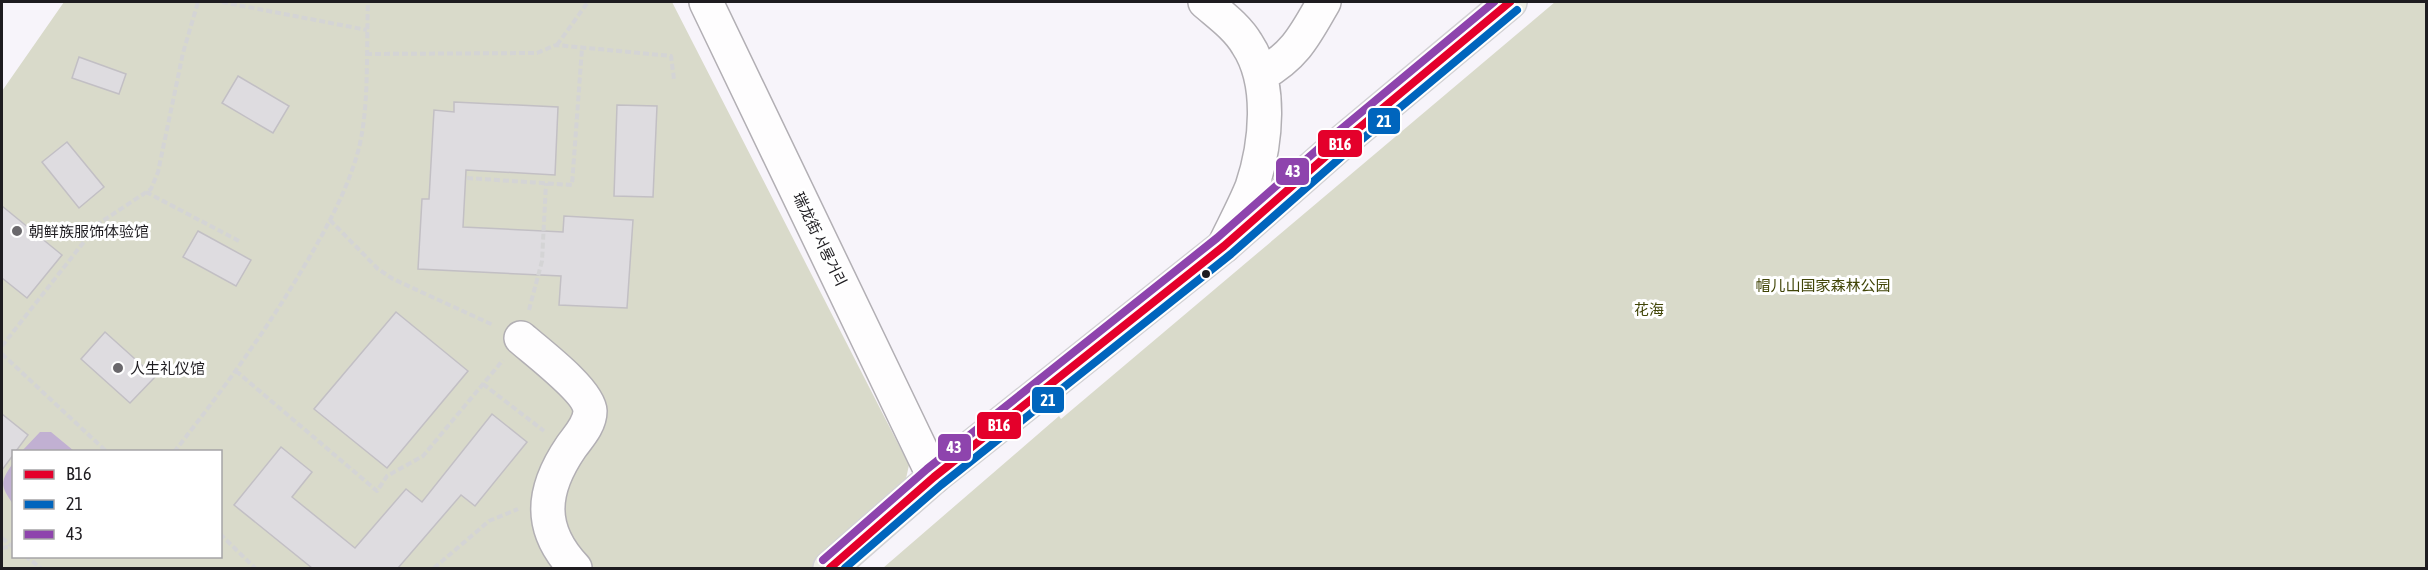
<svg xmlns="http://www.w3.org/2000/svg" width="2428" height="570" font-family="'Asap Condensed','Noto Sans SC','Noto Sans KR',sans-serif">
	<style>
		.green { fill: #d9daca; fill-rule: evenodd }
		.water { fill: #c1b0d2 }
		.building { fill: #dedce0; stroke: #c2bfc4; stroke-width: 1.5 }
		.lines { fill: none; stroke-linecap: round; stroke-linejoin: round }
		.minor-casing { stroke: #b2afb4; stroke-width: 36 }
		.major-casing { stroke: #d3d2d5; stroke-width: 36 }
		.path { stroke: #d4d4d5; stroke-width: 4; stroke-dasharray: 6 3; stroke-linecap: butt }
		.minor { stroke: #fefdfe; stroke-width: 33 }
		.major { stroke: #eeeee5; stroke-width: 33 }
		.bus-1-casing { stroke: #fff; stroke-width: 12 }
		.bus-2-casing { stroke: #fff; stroke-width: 12 }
		.bus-3-casing { stroke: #fff; stroke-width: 12 }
		.bus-1 { stroke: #e4002b; stroke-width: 8 }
		.bus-2 { stroke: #0065bd; stroke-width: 8 }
		.bus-3 { stroke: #8e44ad; stroke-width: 8 }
		.poi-dot { fill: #6a686c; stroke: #fff; stroke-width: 2 }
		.bus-dot { fill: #1e1c20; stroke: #fff; stroke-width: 2 }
		.labels { text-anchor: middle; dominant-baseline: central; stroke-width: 6; stroke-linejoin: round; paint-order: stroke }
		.poi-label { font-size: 15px; fill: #1e1c20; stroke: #fff; text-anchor: start }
		.street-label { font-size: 15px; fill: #1e1c20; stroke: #fff }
		.park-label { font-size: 15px; fill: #414507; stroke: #fff }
		.line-badge { stroke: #fff; stroke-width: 2 }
		.badge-label { font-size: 16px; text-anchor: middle; font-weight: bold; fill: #fff }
	</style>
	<rect width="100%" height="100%" fill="#f7f4fa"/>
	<path class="green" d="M 64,2 L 672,2 L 909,465 L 903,492 L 812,568 L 2,568 L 2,91 ZM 14,452 L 220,452 L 220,556 L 14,556 Z
		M 1555,2 L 2426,2 L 2426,568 L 883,568 L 1059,416 L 1061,419 Z"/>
	<path class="water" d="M 40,432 L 51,432 L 74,451 L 22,451 Z
		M 13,463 L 13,504 C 0,485 0,482 13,463 Z"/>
	<path class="building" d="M 79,57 L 126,74 L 119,94 L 72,78 Z
		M 238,76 L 289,106 L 273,133 L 222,103 Z
		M 454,102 L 558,107 L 555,175 L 466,170 L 463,227 L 563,232 L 564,216 L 633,220 L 627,308 L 559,305 L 561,276 L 418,269 L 422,199 L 429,199 L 434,110 L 454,112 Z
		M 617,105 L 657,106 L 653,197 L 614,196 Z
		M 67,142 L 104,187 L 79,208 L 42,162 Z
		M 2,206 L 62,255 L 27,298 L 2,278 Z
		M 198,231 L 251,260 L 236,286 L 183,257 Z
		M 396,312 L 468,371 L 387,468 L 314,409 Z
		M 105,332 L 155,377 L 130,403 L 81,359 Z
		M 2,414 L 28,435 L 2,470 Z
		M 492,414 L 527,442 L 475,506 L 461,495 L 398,568 L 312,568 L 234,505 L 281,447 L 312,472 L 292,497 L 355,548 L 406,489 L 422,502 Z"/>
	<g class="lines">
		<g class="minor-casing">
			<path id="minor" d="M 706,2 L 934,477
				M 1205,2 C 1220,15 1237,27 1247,44 C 1273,83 1266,145 1252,187 C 1244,207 1233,227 1224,246
				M 1261,75 C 1296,55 1305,35 1324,2
				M 521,338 C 537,352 589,391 590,411 C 590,425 578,437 571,447 C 541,491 538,529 575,568"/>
		</g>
		<g class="major-casing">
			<path id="major" d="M 830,568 L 934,477 L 1224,246 L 1341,143 L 1510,2"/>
		</g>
		<path class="path" d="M 222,2 L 367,30
			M 557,45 L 588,2
			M 366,54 L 537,53 L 556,45 L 671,56 L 674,79
			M 467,178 L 572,185 L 582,48
			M 146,192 L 241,242
			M 330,220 L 378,269 L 393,279 L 493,325
			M 529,310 L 542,261 L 546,183
			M 2,346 L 98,224 L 151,189 L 158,172 L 183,53 L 198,2
			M 2,354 L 107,452
			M 236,371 L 377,491 L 387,476 L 423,456 L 503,360
			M 483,384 L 544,431
			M 174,452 C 223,390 269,327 309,258 C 328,225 346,192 357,155 C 370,112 366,48 368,2
			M 220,534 L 255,568
			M 2,538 L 14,548
			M 2,548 L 13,546
			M 25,556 L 41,568
			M 434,568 L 489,521 L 518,509"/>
		<use href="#minor" class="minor"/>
		<use href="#major" class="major"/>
		<g class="bus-1-casing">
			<path id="bus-1" d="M 830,568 L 934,477 L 1224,246 L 1341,143 L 1510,2"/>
		</g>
		<g class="bus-2-casing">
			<path id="bus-2" d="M 845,568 L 941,485 L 1231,254 L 1348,151 L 1517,10"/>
		</g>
		<g class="bus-3-casing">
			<path id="bus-3" d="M 823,560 L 927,469 L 1217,238 L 1334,135 L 1494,2"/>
		</g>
		<use href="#bus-1" class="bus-1"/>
		<use href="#bus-2" class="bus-2"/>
		<use href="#bus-3" class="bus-3"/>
	</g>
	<g class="poi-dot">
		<circle cx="17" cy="231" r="6"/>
		<circle cx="118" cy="368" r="6"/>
	</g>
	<circle class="bus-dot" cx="1206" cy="274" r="5"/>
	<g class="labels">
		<g class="poi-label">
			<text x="29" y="231">朝鲜族服饰体验馆</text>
			<text x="130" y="368">人生礼仪馆</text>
		</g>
		<g class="street-label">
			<text transform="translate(820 239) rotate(64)">瑞龙街 서룡거리</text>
		</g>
		<g class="park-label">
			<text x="1823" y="285">帽儿山国家森林公园</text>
			<text x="1649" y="309">花海</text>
		</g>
	</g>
	<g class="line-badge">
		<rect x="1367" y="107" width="34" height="28" rx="6" fill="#0065bd"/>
		<rect x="1317" y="129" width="46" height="29" rx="6" fill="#e4002b"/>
		<rect x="1275" y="157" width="35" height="29" rx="6" fill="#8e44ad"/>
		<rect x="1031" y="386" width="34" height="28" rx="6" fill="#0065bd"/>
		<rect x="976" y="411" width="46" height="29" rx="6" fill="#e4002b"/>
		<rect x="937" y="433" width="35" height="29" rx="6" fill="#8e44ad"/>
	</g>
	<g class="badge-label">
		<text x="1384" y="127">21</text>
		<text x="1340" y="150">B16</text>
		<text x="1293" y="177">43</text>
		<text x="1048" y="406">21</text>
		<text x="999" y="431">B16</text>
		<text x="954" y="453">43</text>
	</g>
	<rect width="2428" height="570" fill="none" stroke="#1e1c20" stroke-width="6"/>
	<rect x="12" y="450" width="210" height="108" fill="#ffffff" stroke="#a5a4a6" stroke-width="1.5"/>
	<rect x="24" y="470" width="30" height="9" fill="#e4002b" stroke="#a5a4a6" stroke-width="1.5"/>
	<text x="66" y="480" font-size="18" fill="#1e1c20">B16</text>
	<rect x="24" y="500" width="30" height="9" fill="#0065bd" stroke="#a5a4a6" stroke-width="1.5"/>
	<text x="66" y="510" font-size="18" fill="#1e1c20">21</text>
	<rect x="24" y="530" width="30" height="9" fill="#8e44ad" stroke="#a5a4a6" stroke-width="1.5"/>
	<text x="66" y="540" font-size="18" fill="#1e1c20">43</text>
</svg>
